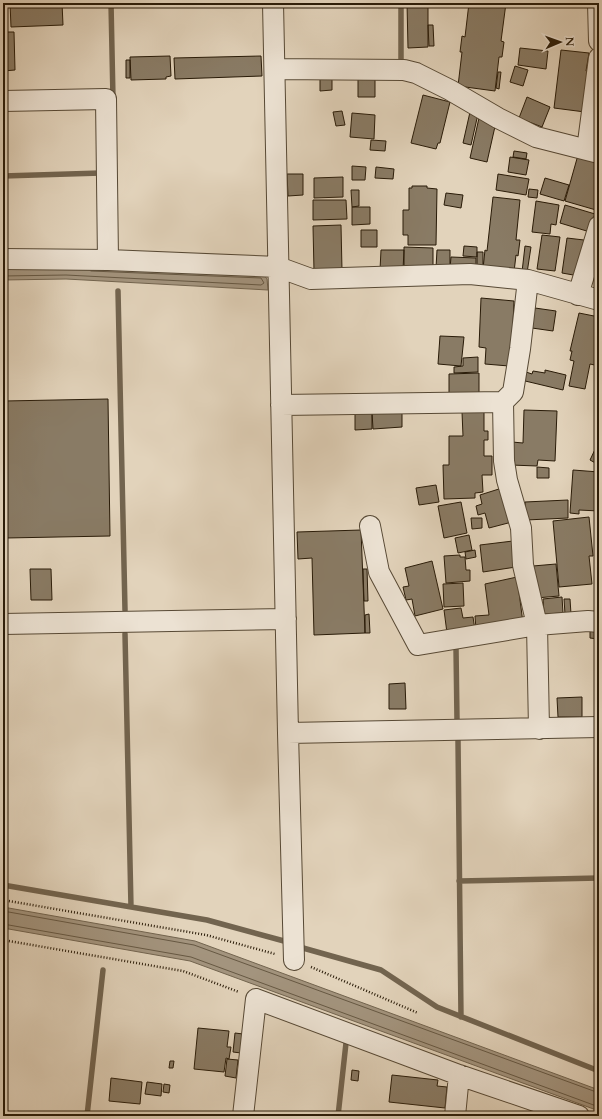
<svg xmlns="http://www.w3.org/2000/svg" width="602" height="1119" font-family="Cardo,serif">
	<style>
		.water { fill: #a3947e; stroke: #72644f }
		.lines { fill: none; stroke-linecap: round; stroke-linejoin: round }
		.shore { stroke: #665843; stroke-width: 1 }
		.stream { stroke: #72644f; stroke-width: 5.5 }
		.building { fill: #897b65; stroke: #291b08 }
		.street-casing { stroke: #574935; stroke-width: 22 }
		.path { stroke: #291b08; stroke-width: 2.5; stroke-dasharray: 1 2; stroke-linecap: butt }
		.street { stroke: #ece2d3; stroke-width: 20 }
	</style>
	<rect width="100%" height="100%" fill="#e2d3bb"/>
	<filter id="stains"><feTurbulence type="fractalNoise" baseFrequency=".005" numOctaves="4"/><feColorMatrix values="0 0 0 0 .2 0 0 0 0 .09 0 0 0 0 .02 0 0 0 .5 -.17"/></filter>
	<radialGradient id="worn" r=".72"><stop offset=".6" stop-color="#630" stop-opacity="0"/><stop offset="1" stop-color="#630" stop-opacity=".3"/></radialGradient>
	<path class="water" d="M 3,266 L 264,275 L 267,279 L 268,290 L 66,279 L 3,280 Z
		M 3,907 L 195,941 L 599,1090 L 599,1111 L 190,961 L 3,928 Z"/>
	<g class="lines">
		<path class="shore" d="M 3,276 L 66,275 L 261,285 L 264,283 L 261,278 L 91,271
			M 3,911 L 194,945 L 599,1093
			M 3,924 L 191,957 L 599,1107"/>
		<path class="stream" d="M 111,3 L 113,99
			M 401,3 L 401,60
			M 3,176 L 101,173
			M 118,291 L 125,610
			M 125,634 L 131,907
			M 456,648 L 457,720
			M 458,740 L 461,1017
			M 459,881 L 599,878
			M 3,885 L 207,920 L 284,941
			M 303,948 L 381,970 L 437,1007 L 599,1071
			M 87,1116 L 103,970
			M 338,1116 L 346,1043"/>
	</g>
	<path class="building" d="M 3,3 L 4,3 L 4,22 L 3,22 Z
		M 10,3 L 62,3 L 63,25 L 11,27 Z
		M 407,3 L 428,3 L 428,47 L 408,48 Z
		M 469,3 L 506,3 L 501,41 L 504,42 L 502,57 L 499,57 L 495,91 L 458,86 L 462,52 L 460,52 L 462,36 L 465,37 Z
		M 428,25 L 433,25 L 434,46 L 429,46 Z
		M 3,32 L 14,32 L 15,70 L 3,71 Z
		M 520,48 L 548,51 L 546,69 L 518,65 Z
		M 561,50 L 589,53 L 586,71 L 592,72 L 585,112 L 554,108 Z
		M 170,56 L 171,76 L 166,77 L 166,79 L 131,80 L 130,57 Z
		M 261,56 L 262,76 L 175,79 L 174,58 Z
		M 126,60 L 130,60 L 130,78 L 126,78 Z
		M 515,66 L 528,70 L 523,86 L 510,82 Z
		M 498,72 L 501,72 L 499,89 L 496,88 Z
		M 332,76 L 332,90 L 320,91 L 320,77 Z
		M 358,79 L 375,79 L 375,97 L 358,97 Z
		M 423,95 L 450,102 L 440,143 L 438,143 L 436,149 L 411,143 Z
		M 527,97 L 550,107 L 542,127 L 519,118 Z
		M 342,111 L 345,125 L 336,126 L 333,112 Z
		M 470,112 L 478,114 L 471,145 L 463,143 Z
		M 352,113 L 375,115 L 374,139 L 350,137 Z
		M 479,118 L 496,122 L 487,162 L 470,158 Z
		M 371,140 L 386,141 L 385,151 L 370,150 Z
		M 514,151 L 527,153 L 526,159 L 513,157 Z
		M 578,155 L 599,161 L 599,200 L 596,210 L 565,201 Z
		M 510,157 L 529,160 L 526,175 L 508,172 Z
		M 352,166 L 366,167 L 365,180 L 352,180 Z
		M 376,167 L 394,169 L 393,179 L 375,178 Z
		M 287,174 L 303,174 L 303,195 L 288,196 Z
		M 498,174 L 529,179 L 526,195 L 496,190 Z
		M 343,177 L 343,197 L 314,198 L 314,178 Z
		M 545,178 L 569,185 L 564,201 L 540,194 Z
		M 412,186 L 427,186 L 427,188 L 437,189 L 436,245 L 408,245 L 408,235 L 403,235 L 403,210 L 409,210 L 409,188 L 412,188 Z
		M 529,189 L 538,190 L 537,198 L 528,197 Z
		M 351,190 L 359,190 L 359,206 L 352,207 Z
		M 446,193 L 463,195 L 461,208 L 444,205 Z
		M 493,197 L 520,200 L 516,240 L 520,240 L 518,256 L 516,255 L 514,272 L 483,269 L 485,250 L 487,251 Z
		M 313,200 L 346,200 L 347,219 L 313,220 Z
		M 536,201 L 559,205 L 556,225 L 551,224 L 550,234 L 532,232 Z
		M 565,205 L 595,214 L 590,232 L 560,223 Z
		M 352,207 L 370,207 L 370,224 L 352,225 Z
		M 341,225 L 342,270 L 314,271 L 313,226 Z
		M 361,230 L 377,230 L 377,247 L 361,247 Z
		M 542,235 L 560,237 L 555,271 L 537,269 Z
		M 567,238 L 584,240 L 579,276 L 562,273 Z
		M 464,246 L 477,247 L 477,257 L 463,256 Z
		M 525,246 L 531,247 L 527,273 L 522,272 Z
		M 404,247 L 433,248 L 433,271 L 404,270 Z
		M 381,250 L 404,250 L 403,270 L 380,270 Z
		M 437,250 L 450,250 L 450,269 L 436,268 Z
		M 477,252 L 483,252 L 483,270 L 477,269 Z
		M 451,257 L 476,258 L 476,269 L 450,269 Z
		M 598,261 L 599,261 L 599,276 L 594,275 Z
		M 481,298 L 514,301 L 513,324 L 515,324 L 509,366 L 485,364 L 486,348 L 479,347 Z
		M 535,308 L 556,311 L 553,331 L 532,328 Z
		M 579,313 L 599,317 L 599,366 L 590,364 L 585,389 L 569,386 L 574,361 L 570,360 L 572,351 L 570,351 Z
		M 440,336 L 464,337 L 461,366 L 438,364 Z
		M 478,357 L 478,372 L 454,373 L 454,367 L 463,366 L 463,358 Z
		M 545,370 L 566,375 L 563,390 L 521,380 L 523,371 L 532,374 L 533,371 L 545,373 Z
		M 479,373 L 479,394 L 449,394 L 449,374 Z
		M 108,399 L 110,536 L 6,538 L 4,401 Z
		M 3,404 L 6,538 L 3,538 Z
		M 524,410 L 557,411 L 555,461 L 538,460 L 537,466 L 511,465 L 512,442 L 523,443 Z
		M 484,411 L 484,431 L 488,431 L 488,440 L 484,440 L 484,456 L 492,456 L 492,475 L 482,475 L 483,492 L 475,493 L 475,498 L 444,499 L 443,465 L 449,465 L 449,436 L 463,436 L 462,412 Z
		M 355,412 L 372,412 L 372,429 L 355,430 Z
		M 372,412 L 402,412 L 402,427 L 373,429 Z
		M 599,441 L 599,465 L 590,460 Z
		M 537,467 L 549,468 L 549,478 L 537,478 Z
		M 573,470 L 599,472 L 599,511 L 579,510 L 579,514 L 570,513 Z
		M 436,485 L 439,502 L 419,505 L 416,488 Z
		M 502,488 L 512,522 L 489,528 L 485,513 L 478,515 L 476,506 L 482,504 L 480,495 Z
		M 568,500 L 568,518 L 526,520 L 525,502 Z
		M 461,502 L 467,533 L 444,538 L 438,506 Z
		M 589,517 L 593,556 L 589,556 L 592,584 L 559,587 L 553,521 Z
		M 471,518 L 482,518 L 482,528 L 472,529 Z
		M 361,530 L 365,633 L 314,635 L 312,558 L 298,559 L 297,532 Z
		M 469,535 L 472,550 L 458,553 L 455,538 Z
		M 513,541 L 516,567 L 483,572 L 480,545 Z
		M 475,550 L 476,557 L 466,559 L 465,552 Z
		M 460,555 L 460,557 L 465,557 L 466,570 L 470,570 L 470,581 L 446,583 L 444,556 Z
		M 432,561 L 443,609 L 415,616 L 412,599 L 406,600 L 403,587 L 409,586 L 405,568 Z
		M 556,564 L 559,596 L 536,598 L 533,566 Z
		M 30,569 L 51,569 L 52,600 L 31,600 Z
		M 363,569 L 367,569 L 368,601 L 364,601 Z
		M 517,577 L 523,623 L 476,629 L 475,616 L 489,615 L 485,584 Z
		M 463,583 L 464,606 L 444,607 L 443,584 Z
		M 562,597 L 563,613 L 544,614 L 543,599 Z
		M 564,599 L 570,599 L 571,614 L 565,614 Z
		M 461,608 L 463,618 L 473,617 L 475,630 L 447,633 L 444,610 Z
		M 369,614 L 370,633 L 365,633 L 365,615 Z
		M 590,631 L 598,632 L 598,639 L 590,638 Z
		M 405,683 L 406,709 L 389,709 L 389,684 Z
		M 582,697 L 582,717 L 558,717 L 557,698 Z
		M 198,1028 L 229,1031 L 227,1047 L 231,1047 L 229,1059 L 226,1058 L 224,1072 L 194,1069 Z
		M 235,1033 L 243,1034 L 241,1053 L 233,1052 Z
		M 227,1059 L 238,1060 L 236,1078 L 225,1076 Z
		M 170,1061 L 174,1061 L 173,1068 L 169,1068 Z
		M 352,1070 L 359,1071 L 358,1081 L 351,1080 Z
		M 392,1075 L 438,1080 L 437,1086 L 447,1087 L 445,1108 L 389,1102 Z
		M 111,1078 L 142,1082 L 140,1104 L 109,1101 Z
		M 147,1082 L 162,1084 L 161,1096 L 145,1094 Z
		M 164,1084 L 170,1085 L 169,1093 L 163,1092 Z"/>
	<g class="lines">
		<g class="street-casing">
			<path id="street" d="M 273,3 L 288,733 L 599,727
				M 598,3 L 599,41
				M 275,69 L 404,70 L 416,73 L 450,90 L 498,118 L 536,137 L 599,153
				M 3,101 L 106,99 L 108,260
				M 587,150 L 599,58
				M 3,259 L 108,260 L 278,267 L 311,279 L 470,274 L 528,280
				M 578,295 L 599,226
				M 281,405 L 503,402
				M 370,526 L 379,572 L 418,645 L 537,625 L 588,621 L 599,622
				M 3,624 L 286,619
				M 539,729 L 537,625 L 523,565 L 521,528 L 507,480 L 504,461 L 503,402 L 513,392 L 520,349 L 528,280 L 599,300
				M 288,733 L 294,960
				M 243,1116 L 256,999 L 459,1075 L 579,1116
				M 455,1116 L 459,1075"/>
		</g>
		<path class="path" d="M 3,900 L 206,935 L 275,954
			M 3,940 L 183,971 L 239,992
			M 311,967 L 418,1013"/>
		<use href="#street" class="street"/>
	</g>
	<rect width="602" height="1119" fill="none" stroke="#e2d3bb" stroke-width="16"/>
	<rect x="4" y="4" width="594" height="1111" fill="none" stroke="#291b08" stroke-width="2"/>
	<rect x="8" y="8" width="586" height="1103" fill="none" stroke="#291b08"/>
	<g transform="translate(560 42) rotate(88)" stroke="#ece2d3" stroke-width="3" paint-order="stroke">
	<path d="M0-3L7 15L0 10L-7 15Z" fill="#291b08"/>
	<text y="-6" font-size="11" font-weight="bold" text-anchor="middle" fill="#291b08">N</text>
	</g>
	<rect width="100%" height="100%" filter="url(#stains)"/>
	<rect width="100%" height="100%" fill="url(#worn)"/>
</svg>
